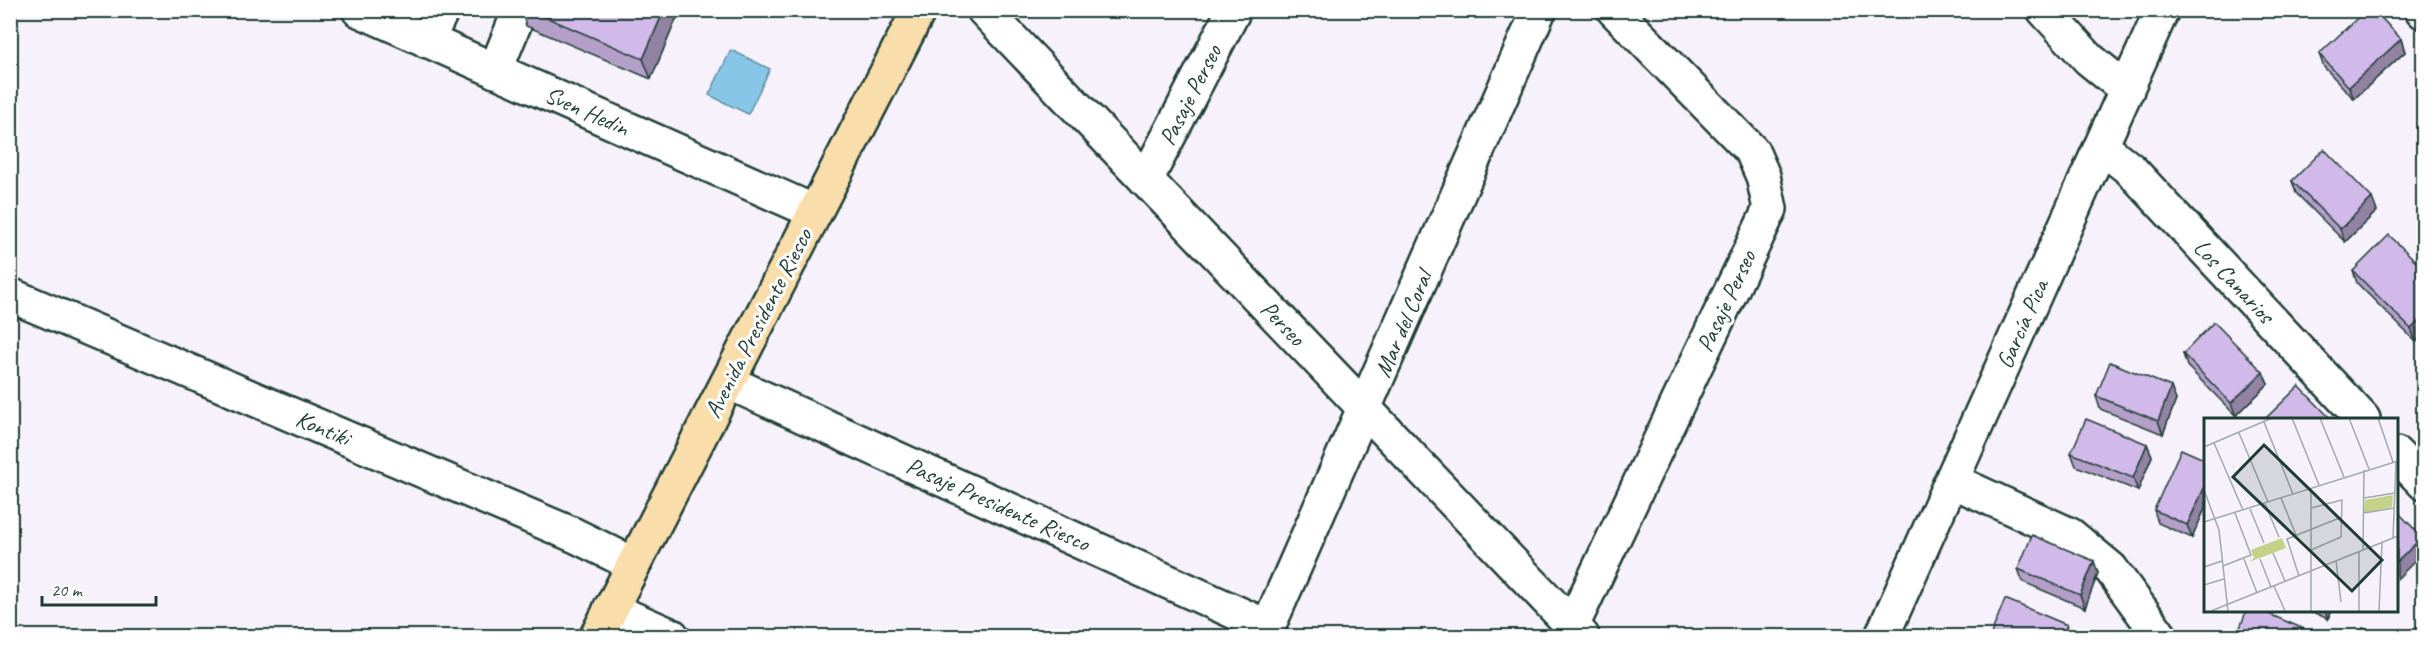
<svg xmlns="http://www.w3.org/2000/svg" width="2434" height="647" font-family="Caveat,sans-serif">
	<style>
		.water { fill: #88c6e8; stroke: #5e8fa0; stroke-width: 1.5 }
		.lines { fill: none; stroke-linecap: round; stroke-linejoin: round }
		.minor-casing { stroke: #1f3d34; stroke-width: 38 }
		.major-casing { stroke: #1f3d34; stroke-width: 38 }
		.minor { stroke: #fff; stroke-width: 33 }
		.major { stroke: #f9deab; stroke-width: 33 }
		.wall { fill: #b49fc8; stroke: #1f3d34; stroke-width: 1.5 }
		.shaded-wall { fill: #9282a3; stroke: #1f3d34; stroke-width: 1.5 }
		.building { fill: #d1b9e9; stroke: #1f3d34; stroke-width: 1.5 }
		.labels { text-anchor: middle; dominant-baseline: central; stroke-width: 6; stroke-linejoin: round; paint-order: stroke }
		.street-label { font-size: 24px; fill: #1f3d34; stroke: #fff }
		.inset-road { fill: none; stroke: #a0a9ab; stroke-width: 1.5 }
		.view { fill: #1f3d34; fill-opacity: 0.15; stroke: #1f3d34; stroke-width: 3 }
		.inset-edge { fill: none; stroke: #1f3d34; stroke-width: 3 }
	</style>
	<rect width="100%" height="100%" fill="#f6f1fb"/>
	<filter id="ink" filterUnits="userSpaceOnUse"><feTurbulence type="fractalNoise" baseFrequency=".0167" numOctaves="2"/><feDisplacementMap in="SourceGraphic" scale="12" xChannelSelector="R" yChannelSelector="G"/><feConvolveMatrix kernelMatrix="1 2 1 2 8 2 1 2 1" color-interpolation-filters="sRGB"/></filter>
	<g filter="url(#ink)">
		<path class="water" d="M 731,50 L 770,69 L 748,114 L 709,95 Z"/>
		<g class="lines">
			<g class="minor-casing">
				<path id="minor" d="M 359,10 L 815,212
					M 984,10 L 1582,636
					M 2044,10 L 2089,59 L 2127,90
					M 2422,10 L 2424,12
					M 427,41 L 442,10
					M 495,71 L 520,10
					M 2101,146 L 2131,170 L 2363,419
					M 1146,180 L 1234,10
					M 10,295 L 574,535 L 633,564
					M 728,382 L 1268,627
					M 2396,454 L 2424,483
					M 1953,481 L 2070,535 L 2111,569 L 2160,636
					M 610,609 L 672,636
					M 1572,626 L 1770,209 L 1763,176 L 1752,151 L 1614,10
					M 1264,636 L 1539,10
					M 1882,636 L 2162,10"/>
			</g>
			<g class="major-casing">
				<path id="major" d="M 597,636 L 919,10"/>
			</g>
			<use href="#minor" class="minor"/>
			<use href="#major" class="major"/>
		</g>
		<path class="wall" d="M 521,10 L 680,10 L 651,79 L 526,26 Z
			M 2401,39 L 2405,52 L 2354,99 L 2324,67 L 2319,54 Z
			M 2292,181 L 2377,211 L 2345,242 L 2296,193 Z
			M 2424,269 L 2424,334 L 2416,342 L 2357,283 L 2353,271 Z
			M 2183,354 L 2268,384 L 2236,416 L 2187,366 Z
			M 2096,396 L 2176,400 L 2163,434 L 2100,409 Z
			M 2147,444 L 2152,456 L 2138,491 L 2076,466 L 2071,453 Z
			M 2206,460 L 2206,506 L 2192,538 L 2158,523 L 2154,510 Z
			M 2018,569 L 2098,573 L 2085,608 L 2023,582 Z
			M 2306,609 L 2331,609 L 2328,619 Z"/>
		<path class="shaded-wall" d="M 664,10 L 680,10 L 651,79 L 643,59 Z
			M 2401,39 L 2405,52 L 2354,99 L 2349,87 Z
			M 2372,198 L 2377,211 L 2345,242 L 2340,229 Z
			M 2424,316 L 2424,334 L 2416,342 L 2411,329 Z
			M 2263,372 L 2268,384 L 2236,416 L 2231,403 Z
			M 2171,387 L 2176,400 L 2163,434 L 2158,421 Z
			M 2147,444 L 2152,456 L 2138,491 L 2133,478 Z
			M 2206,484 L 2206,506 L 2192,538 L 2187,525 Z
			M 2422,537 L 2424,542 L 2424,552 L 2397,579 L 2397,562 Z
			M 2094,561 L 2098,573 L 2085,608 L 2080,595 Z
			M 2324,609 L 2331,609 L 2328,619 Z
			M 2067,625 L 2071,636 L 2062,636 Z"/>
		<path class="building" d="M 529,10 L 664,10 L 643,59 Z
			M 2366,10 L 2374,10 L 2401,39 L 2349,87 L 2319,54 Z
			M 2324,149 L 2372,198 L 2340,229 L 2292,181 Z
			M 2389,235 L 2424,269 L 2424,316 L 2411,329 L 2353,271 Z
			M 2214,322 L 2263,372 L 2231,403 L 2183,354 Z
			M 2110,362 L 2171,387 L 2158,421 L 2096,396 Z
			M 2299,386 L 2331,419 L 2265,419 Z
			M 2086,419 L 2147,444 L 2133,478 L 2071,453 Z
			M 2181,449 L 2206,460 L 2206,484 L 2187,525 L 2154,510 Z
			M 2397,511 L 2422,537 L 2397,562 Z
			M 2032,535 L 2094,561 L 2080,595 L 2018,569 Z
			M 2005,599 L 2067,625 L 2062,636 L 1998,636 L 1991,634 Z
			M 2247,609 L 2257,609 L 2311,632 L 2309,636 L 2237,636 Z
			M 2363,628 L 2385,636 L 2360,636 Z"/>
	</g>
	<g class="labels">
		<g class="street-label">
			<text transform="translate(1190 95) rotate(-63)">Pasaje Perseo</text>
			<text transform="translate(587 111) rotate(24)">Sven Hedin</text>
			<text transform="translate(2234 281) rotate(47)">Los Canarios</text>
			<text transform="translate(1726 301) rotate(-65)">Pasaje Perseo</text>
			<text transform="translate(758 323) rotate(-63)">Avenida Presidente Riesco</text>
			<text transform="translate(1283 323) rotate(46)">Perseo</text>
			<text transform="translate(1403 324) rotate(-67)">Mar del Coral</text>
			<text transform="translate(2022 324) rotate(-66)">García Pica</text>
			<text transform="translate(323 428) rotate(23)">Kontiki</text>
			<text transform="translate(998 504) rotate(24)">Pasaje Presidente Riesco</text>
		</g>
	</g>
	<g transform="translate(2204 418)">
		<rect width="194" height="194" fill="#f6f1fb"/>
		<path d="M 189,77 L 188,89 L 160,95 L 161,82 ZM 78,120 L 82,130 L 45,144 L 50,140 L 47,132 Z" fill="#c3d286"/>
		<path class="inset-road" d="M 88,0 L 115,67M 116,0 L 140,59M 145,0 L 165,51M 174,0 L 189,44M 60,4 L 89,76M 35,15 L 64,84M 10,25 L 39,92M 0,29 L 68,0M 0,72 L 15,112 L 24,193M 77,80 L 92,117M 160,80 L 191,75M 61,86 L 75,119M 46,91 L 60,125M 160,95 L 190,90M 0,104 L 194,43M 189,120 L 192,43M 107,132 L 137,119 L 138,82 L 107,90M 159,132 L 160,52M 155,133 L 155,193M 69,135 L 81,163M 40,141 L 53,175M 56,141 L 67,169M 132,143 L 137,184M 19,148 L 47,137 L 31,95M 0,149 L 18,143M 95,158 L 83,121 L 138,99M 0,167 L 20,161M 70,168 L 81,193M 7,193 L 194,118M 107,193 L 107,70M 175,193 L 178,124"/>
		<path class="view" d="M 60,27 L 178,142 L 148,173 L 29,59 Z"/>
		<rect width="194" height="194" class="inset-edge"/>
	</g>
	<rect width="2434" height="647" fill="none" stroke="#fff" stroke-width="36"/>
	<rect x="18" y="18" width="2398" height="611" fill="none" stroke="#1f3d34" stroke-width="2" filter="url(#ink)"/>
	<path d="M42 596v9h114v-9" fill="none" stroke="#1f3d34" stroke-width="3"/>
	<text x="51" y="596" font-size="18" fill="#1f3d34" stroke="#ffffff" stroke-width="4.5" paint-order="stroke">20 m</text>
</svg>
